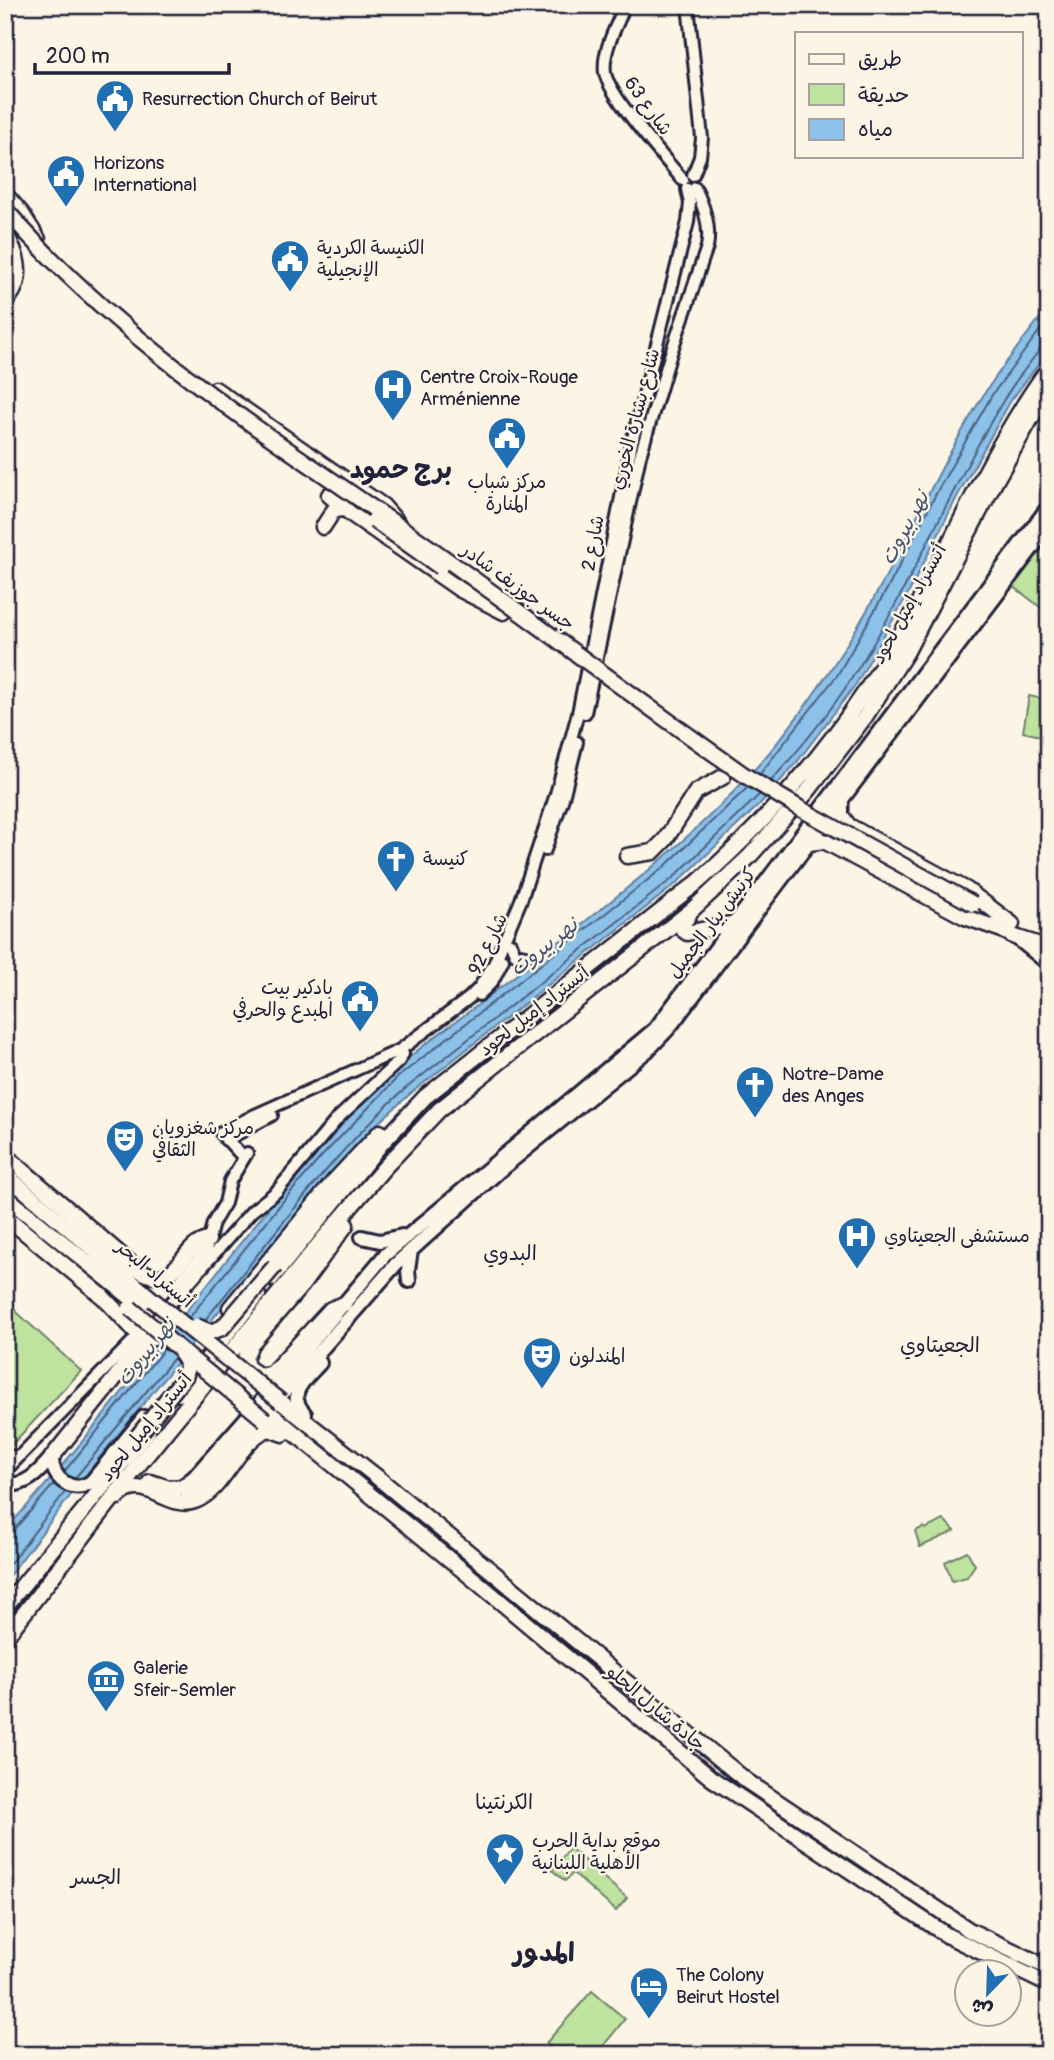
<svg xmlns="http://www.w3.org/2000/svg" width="1054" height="2060" font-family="Pangolin,'Playpen Sans Arabic',sans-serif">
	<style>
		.green { fill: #bde39e; stroke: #70826c; stroke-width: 2 }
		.water { fill: #8cc1e9; stroke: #6281a3; stroke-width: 2 }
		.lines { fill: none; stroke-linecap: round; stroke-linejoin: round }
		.shore { stroke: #4c6281; stroke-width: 2 }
		.secondary-casing { stroke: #22223b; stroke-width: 16 }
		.trunk-casing { stroke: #22223b; stroke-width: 18 }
		.motorway-casing { stroke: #22223b; stroke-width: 19 }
		.secondary { stroke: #fcf5e5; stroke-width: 10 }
		.trunk { stroke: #fcf5e5; stroke-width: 12 }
		.motorway { stroke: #fcf5e5; stroke-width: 14 }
		.motorway-bridge-casing { stroke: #22223b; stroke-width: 19; stroke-linecap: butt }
		.motorway-bridge { stroke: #fcf5e5; stroke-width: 14 }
		.labels { text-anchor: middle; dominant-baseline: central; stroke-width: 5; stroke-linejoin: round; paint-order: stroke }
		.poi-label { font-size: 19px; fill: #22223b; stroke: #fcf5e5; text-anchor: start }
		.street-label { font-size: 19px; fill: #22223b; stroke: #fcf5e5 }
		.water-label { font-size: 21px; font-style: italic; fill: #42526f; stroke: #fcf5e5 }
		.neighbourhood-label { font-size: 21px; fill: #22223b; stroke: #fcf5e5 }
		.district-label { font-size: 26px; font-weight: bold; fill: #22223b; stroke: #fcf5e5 }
	</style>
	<rect width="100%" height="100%" fill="#fcf5e5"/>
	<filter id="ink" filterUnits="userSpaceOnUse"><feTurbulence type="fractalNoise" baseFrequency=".0143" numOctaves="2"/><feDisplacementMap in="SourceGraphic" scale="14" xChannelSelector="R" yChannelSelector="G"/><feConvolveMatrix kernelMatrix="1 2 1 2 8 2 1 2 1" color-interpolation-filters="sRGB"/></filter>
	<g filter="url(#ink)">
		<path class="green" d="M 1049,535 L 1049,614 L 1013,586 Z
			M 1029,696 L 1048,700 L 1041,736 L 1023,732 Z
			M 5,1305 L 9,1305 L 81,1371 L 5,1452 Z
			M 944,1520 L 955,1531 L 920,1547 L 915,1531 L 924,1527 L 925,1529 Z
			M 967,1551 L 975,1565 L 967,1577 L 952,1581 L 945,1562 Z
			M 570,1848 L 627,1898 L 616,1911 L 573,1873 L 565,1881 L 552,1870 Z
			M 592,1991 L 625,2019 L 596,2055 L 560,2055 L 546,2043 Z"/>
		<path class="water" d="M 1049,306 L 1049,350 L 1010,402 L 957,497 L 909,592 L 856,684 L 797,762 L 758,806 L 677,883 L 410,1094 L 376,1125 L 338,1165 L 100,1457 L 5,1581 L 5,1530 C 140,1384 248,1215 389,1075 C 416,1049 449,1027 479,1004 C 580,924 690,848 773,748 C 816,695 853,638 885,578 C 918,516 948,451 986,391 C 1005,362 1028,334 1049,306 Z"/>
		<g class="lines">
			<path class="shore" d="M 760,774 L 838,674 L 890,584 L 939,488 L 992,395 L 1049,318
				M 771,781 C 799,750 827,716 850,681 C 909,592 948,492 1003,401 C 1013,383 1028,366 1040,349 L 1049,346
				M 189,1318 L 284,1200 L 322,1156 L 398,1077 L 663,868 L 748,787
				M 205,1320 C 270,1241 329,1157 405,1089 L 673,878 L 760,794
				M 64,1472 L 164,1349
				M 75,1478 L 174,1358
				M 5,1534 L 13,1531 L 54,1484
				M 5,1570 L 65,1492"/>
			<g class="secondary-casing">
				<path id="secondary" d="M 625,5 C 617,26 602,50 605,73 C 609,96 666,160 683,180
					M 688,5 L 702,138 L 700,157 L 693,175
					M 585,713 L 640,456 L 671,353 L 707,247 C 711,228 704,206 695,188
					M 545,850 L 563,798 L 577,742
					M 511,944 L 515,954 L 526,956
					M 479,995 L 492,982 L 503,960
					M 226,1140 L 272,1115
					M 244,1158 L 221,1133 L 255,1115 L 400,1050 L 469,998 L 479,988 L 494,964 L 521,900 L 556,794 L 578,713 L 632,442 L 688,222 L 690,203 L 687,189
					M 177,1285 L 206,1250 L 213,1223 L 225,1203 L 230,1181 L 247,1153
					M 5,1457 L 19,1456
					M 5,1471 L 139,1335 L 147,1330 L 252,1211 L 276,1192 L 338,1118 L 399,1061 L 403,1054 L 400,1050"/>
			</g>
			<g class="trunk-casing">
				<path id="trunk" d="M 1018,939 L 1049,964
					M 362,1237 L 380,1241 L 402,1236
					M 409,1281 L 408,1270 L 411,1250
					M 305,1414 C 285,1393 305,1380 320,1363
					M 52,1457 C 51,1478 72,1495 91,1482 L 144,1417
					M 5,1485 C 27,1486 38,1473 52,1457
					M 176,1491 L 194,1477 L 277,1383 L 385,1255 L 655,1029 L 1049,506
					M 183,1502 L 207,1480 L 396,1264 L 499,1171 L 648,1050 L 669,1028 L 1049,526"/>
			</g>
			<g class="motorway-casing">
				<path id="motorway" d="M 5,194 L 22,214 L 38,239
					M 5,233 C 19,256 25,281 5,302
					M 215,389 L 383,506 L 397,522
					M 329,495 L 351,514 L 459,589 L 504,612
					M 323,527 L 334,510 L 344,509
					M 841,803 L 841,815 L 849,826 L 967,890 L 1012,924
					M 809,843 L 824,841 L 965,917 L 1002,930
					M 627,856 L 653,852 L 665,840 L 696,792 L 723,777
					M 689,915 L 682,925 L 683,930 L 687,933 L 735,923
					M 995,926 L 1015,937 L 1049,948
					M 5,1155 L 135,1267 C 179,1298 178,1245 208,1240
					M 5,1174 L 153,1300
					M 5,1196 L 146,1310
					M 5,1216 L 103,1297 L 139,1335
					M 271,1279 L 381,1144 L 425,1097 L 698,882 C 787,804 862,708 918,604 C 961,525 995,441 1049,368
					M 344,1304 L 331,1309 L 272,1373 L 260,1376 L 247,1367 L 245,1358 L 251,1344 L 302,1285 L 346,1225
					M 230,1308 L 334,1181 L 380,1132
					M 179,1394 L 258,1295
					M 281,1402 L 377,1477 L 748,1782 L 969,1930 L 1049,1968
					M 271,1414 L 471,1577 L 711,1778 L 948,1936 L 1049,1985
					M 52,1457 L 143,1343 C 153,1335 161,1337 171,1343
					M 150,1482 L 169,1488 L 183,1487
					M 118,1497 C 143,1471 167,1511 195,1501 C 225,1490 239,1438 269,1429 L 283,1434
					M 5,1607 L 148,1431
					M 5,1638 L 137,1467 L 324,1238 L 384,1168 L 439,1110 L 693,909 L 749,857 L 808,791 L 865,717 L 906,653 L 995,482 L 1033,415 L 1049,392"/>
			</g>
			<use href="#secondary" class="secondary"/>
			<use href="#trunk" class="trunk"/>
			<use href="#motorway" class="motorway"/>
			<g class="motorway-bridge-casing">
				<path id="motorway-bridge" d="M 5,209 C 116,337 260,431 399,526 C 516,607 629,695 746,776 L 801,809 L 973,904
					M 374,520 L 440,567
					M 153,1300 L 281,1402
					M 130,1308 L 265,1420
					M 196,1326 L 210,1332 L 222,1328 L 275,1266
					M 137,1437 L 186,1375 L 187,1362 L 181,1353"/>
			</g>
			<use href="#motorway-bridge" class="motorway-bridge"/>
		</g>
	</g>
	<defs>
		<g id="civic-pin" transform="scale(2.0125)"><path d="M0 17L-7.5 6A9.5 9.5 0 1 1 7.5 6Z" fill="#1f6fb2" stroke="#fcf5e5"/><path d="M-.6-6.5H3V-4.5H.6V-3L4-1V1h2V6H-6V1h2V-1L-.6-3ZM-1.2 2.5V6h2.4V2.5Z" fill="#fff"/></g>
		<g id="hospital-pin" transform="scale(2.0125)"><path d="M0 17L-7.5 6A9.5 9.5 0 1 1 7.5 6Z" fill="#1f6fb2" stroke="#fcf5e5"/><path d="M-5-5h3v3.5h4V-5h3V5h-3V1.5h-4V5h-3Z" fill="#fff"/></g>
		<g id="church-pin" transform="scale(2.0125)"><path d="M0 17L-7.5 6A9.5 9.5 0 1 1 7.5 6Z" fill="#1f6fb2" stroke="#fcf5e5"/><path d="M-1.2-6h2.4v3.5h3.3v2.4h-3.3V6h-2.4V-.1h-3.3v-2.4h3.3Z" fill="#fff"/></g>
		<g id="theatre-pin" transform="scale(2.0125)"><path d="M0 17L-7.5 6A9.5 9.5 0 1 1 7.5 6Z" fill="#1f6fb2" stroke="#fcf5e5"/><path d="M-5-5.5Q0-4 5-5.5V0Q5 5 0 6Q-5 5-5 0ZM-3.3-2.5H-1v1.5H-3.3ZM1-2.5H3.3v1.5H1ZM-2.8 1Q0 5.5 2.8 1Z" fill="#fff"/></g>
		<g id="museum-pin" transform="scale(2.0125)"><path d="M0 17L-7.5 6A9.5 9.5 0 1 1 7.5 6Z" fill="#1f6fb2" stroke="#fcf5e5"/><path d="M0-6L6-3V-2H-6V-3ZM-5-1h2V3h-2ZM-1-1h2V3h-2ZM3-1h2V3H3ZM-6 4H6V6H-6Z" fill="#fff"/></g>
		<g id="sight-pin" transform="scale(2.0125)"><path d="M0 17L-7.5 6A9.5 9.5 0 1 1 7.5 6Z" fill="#1f6fb2" stroke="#fcf5e5"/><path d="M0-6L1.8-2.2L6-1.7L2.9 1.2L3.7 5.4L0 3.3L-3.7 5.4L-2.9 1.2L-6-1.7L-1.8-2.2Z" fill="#fff"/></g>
		<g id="hotel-pin" transform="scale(2.0125)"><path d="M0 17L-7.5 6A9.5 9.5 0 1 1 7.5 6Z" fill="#1f6fb2" stroke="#fcf5e5"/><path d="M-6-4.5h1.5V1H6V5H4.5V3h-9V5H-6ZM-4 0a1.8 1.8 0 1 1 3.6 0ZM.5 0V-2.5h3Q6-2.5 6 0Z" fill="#fff"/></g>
	</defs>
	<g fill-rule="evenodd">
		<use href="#civic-pin" x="115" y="99"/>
		<use href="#civic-pin" x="66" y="174"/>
		<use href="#civic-pin" x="290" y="259"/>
		<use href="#hospital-pin" x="393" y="388"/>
		<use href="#civic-pin" x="507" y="436"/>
		<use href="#church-pin" x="396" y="859"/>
		<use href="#civic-pin" x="360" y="999"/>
		<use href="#church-pin" x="755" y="1085"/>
		<use href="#theatre-pin" x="125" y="1139"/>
		<use href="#hospital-pin" x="857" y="1236"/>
		<use href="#theatre-pin" x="542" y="1356"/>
		<use href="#museum-pin" x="106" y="1679"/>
		<use href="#sight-pin" x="505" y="1852"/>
		<use href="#hotel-pin" x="649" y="1986"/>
	</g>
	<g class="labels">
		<g class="poi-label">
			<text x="142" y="99">Resurrection Church of Beirut</text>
			<text x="93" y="163">Horizons<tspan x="93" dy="22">International</tspan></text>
			<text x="317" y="248">الكنيسة الكردية<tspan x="317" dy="22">الإنجيلية</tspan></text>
			<text x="420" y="377">Centre Croix-Rouge<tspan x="420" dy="22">Arménienne</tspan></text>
			<text x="507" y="482" text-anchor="middle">مركز شباب<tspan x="507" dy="22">المنارة</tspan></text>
			<text x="423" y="859">كنيسة</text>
			<text x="333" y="988" text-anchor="end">بادكير بيت<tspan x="333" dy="22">المبدع والحرفي</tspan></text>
			<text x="782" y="1074">Notre-Dame<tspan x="782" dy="22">des Anges</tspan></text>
			<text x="152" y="1128">مركز شغزويان<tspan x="152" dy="22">الثقافي</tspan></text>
			<text x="884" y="1236">مستشفى الجعيتاوي</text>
			<text x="569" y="1356">المندلون</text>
			<text x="133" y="1668">Galerie<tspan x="133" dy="22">Sfeir-Semler</tspan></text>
			<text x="532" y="1841">موقع بداية الحرب<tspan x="532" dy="22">الأهلية اللبنانية</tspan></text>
			<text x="676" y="1975">The Colony<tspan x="676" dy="22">Beirut Hostel</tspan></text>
		</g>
		<g class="street-label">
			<text transform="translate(648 106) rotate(54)">شارع 63</text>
			<text transform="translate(635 419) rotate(-75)">شارع بشارة الخوري</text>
			<text transform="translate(593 543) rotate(-80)">شارع 2</text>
			<text transform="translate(518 587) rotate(36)">جسر جوزيف شادر</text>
			<text transform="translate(909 604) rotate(-61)">أتستراد إميل لحود</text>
			<text transform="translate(712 923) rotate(-53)">كرنيش بيار الجميل</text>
			<text transform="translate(488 944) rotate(-64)">شارع 92</text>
			<text transform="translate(534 1011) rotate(-38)">أتستراد إميل لحود</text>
			<text transform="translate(155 1274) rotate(40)">أتستراد البحر</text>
			<text transform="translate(146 1427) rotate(-51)">أتستراد إميل لحود</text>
			<text transform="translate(656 1708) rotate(40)">جادة شارل الحلو</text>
		</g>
		<g class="water-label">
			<text transform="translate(905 528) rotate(-62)">نهر بيروت</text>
			<text transform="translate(544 947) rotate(-38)">نهر بيروت</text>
			<text transform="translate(146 1352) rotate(-51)">نهر بيروت</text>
		</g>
		<g class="neighbourhood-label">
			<text x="510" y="1253">البدوي</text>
			<text x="940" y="1345">الجعيتاوي</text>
			<text x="504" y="1802">الكرنتينا</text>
			<text x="96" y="1877">الجسر</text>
		</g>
		<g class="district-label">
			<text x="401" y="470">برج حموﺪ</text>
			<text x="544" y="1953">المدور</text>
		</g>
	</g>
	<rect width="1054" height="2060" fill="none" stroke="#fcf5e5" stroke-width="28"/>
	<rect x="14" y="14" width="1026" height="2032" fill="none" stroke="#22223b" stroke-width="2.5" filter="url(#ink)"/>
	<rect x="795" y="32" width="228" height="126" fill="#fcf5e5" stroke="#a5a1a1" stroke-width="2"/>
	<rect x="809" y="54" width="35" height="10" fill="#fcf5e5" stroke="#a5a1a1" stroke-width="2"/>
	<text x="858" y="66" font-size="21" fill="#22223b">طريق</text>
	<rect x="809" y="84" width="35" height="21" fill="#bde39e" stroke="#a5a1a1" stroke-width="2"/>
	<text x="858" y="102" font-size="21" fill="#22223b">حديقة</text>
	<rect x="809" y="119" width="35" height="21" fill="#8cc1e9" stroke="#a5a1a1" stroke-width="2"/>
	<text x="858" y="136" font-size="21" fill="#22223b">مياه</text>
	<g transform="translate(988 1993) rotate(203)"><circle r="33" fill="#fcf5e5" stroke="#a5a1a1" stroke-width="2"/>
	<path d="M0-5L12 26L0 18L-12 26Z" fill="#1f6fb2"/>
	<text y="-10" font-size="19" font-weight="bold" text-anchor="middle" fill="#22223b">ش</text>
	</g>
	<path d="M35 63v10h194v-10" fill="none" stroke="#22223b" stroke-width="3.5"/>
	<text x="46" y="63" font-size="21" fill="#22223b" stroke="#fcf5e5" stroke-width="5" paint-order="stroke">200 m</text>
</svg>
